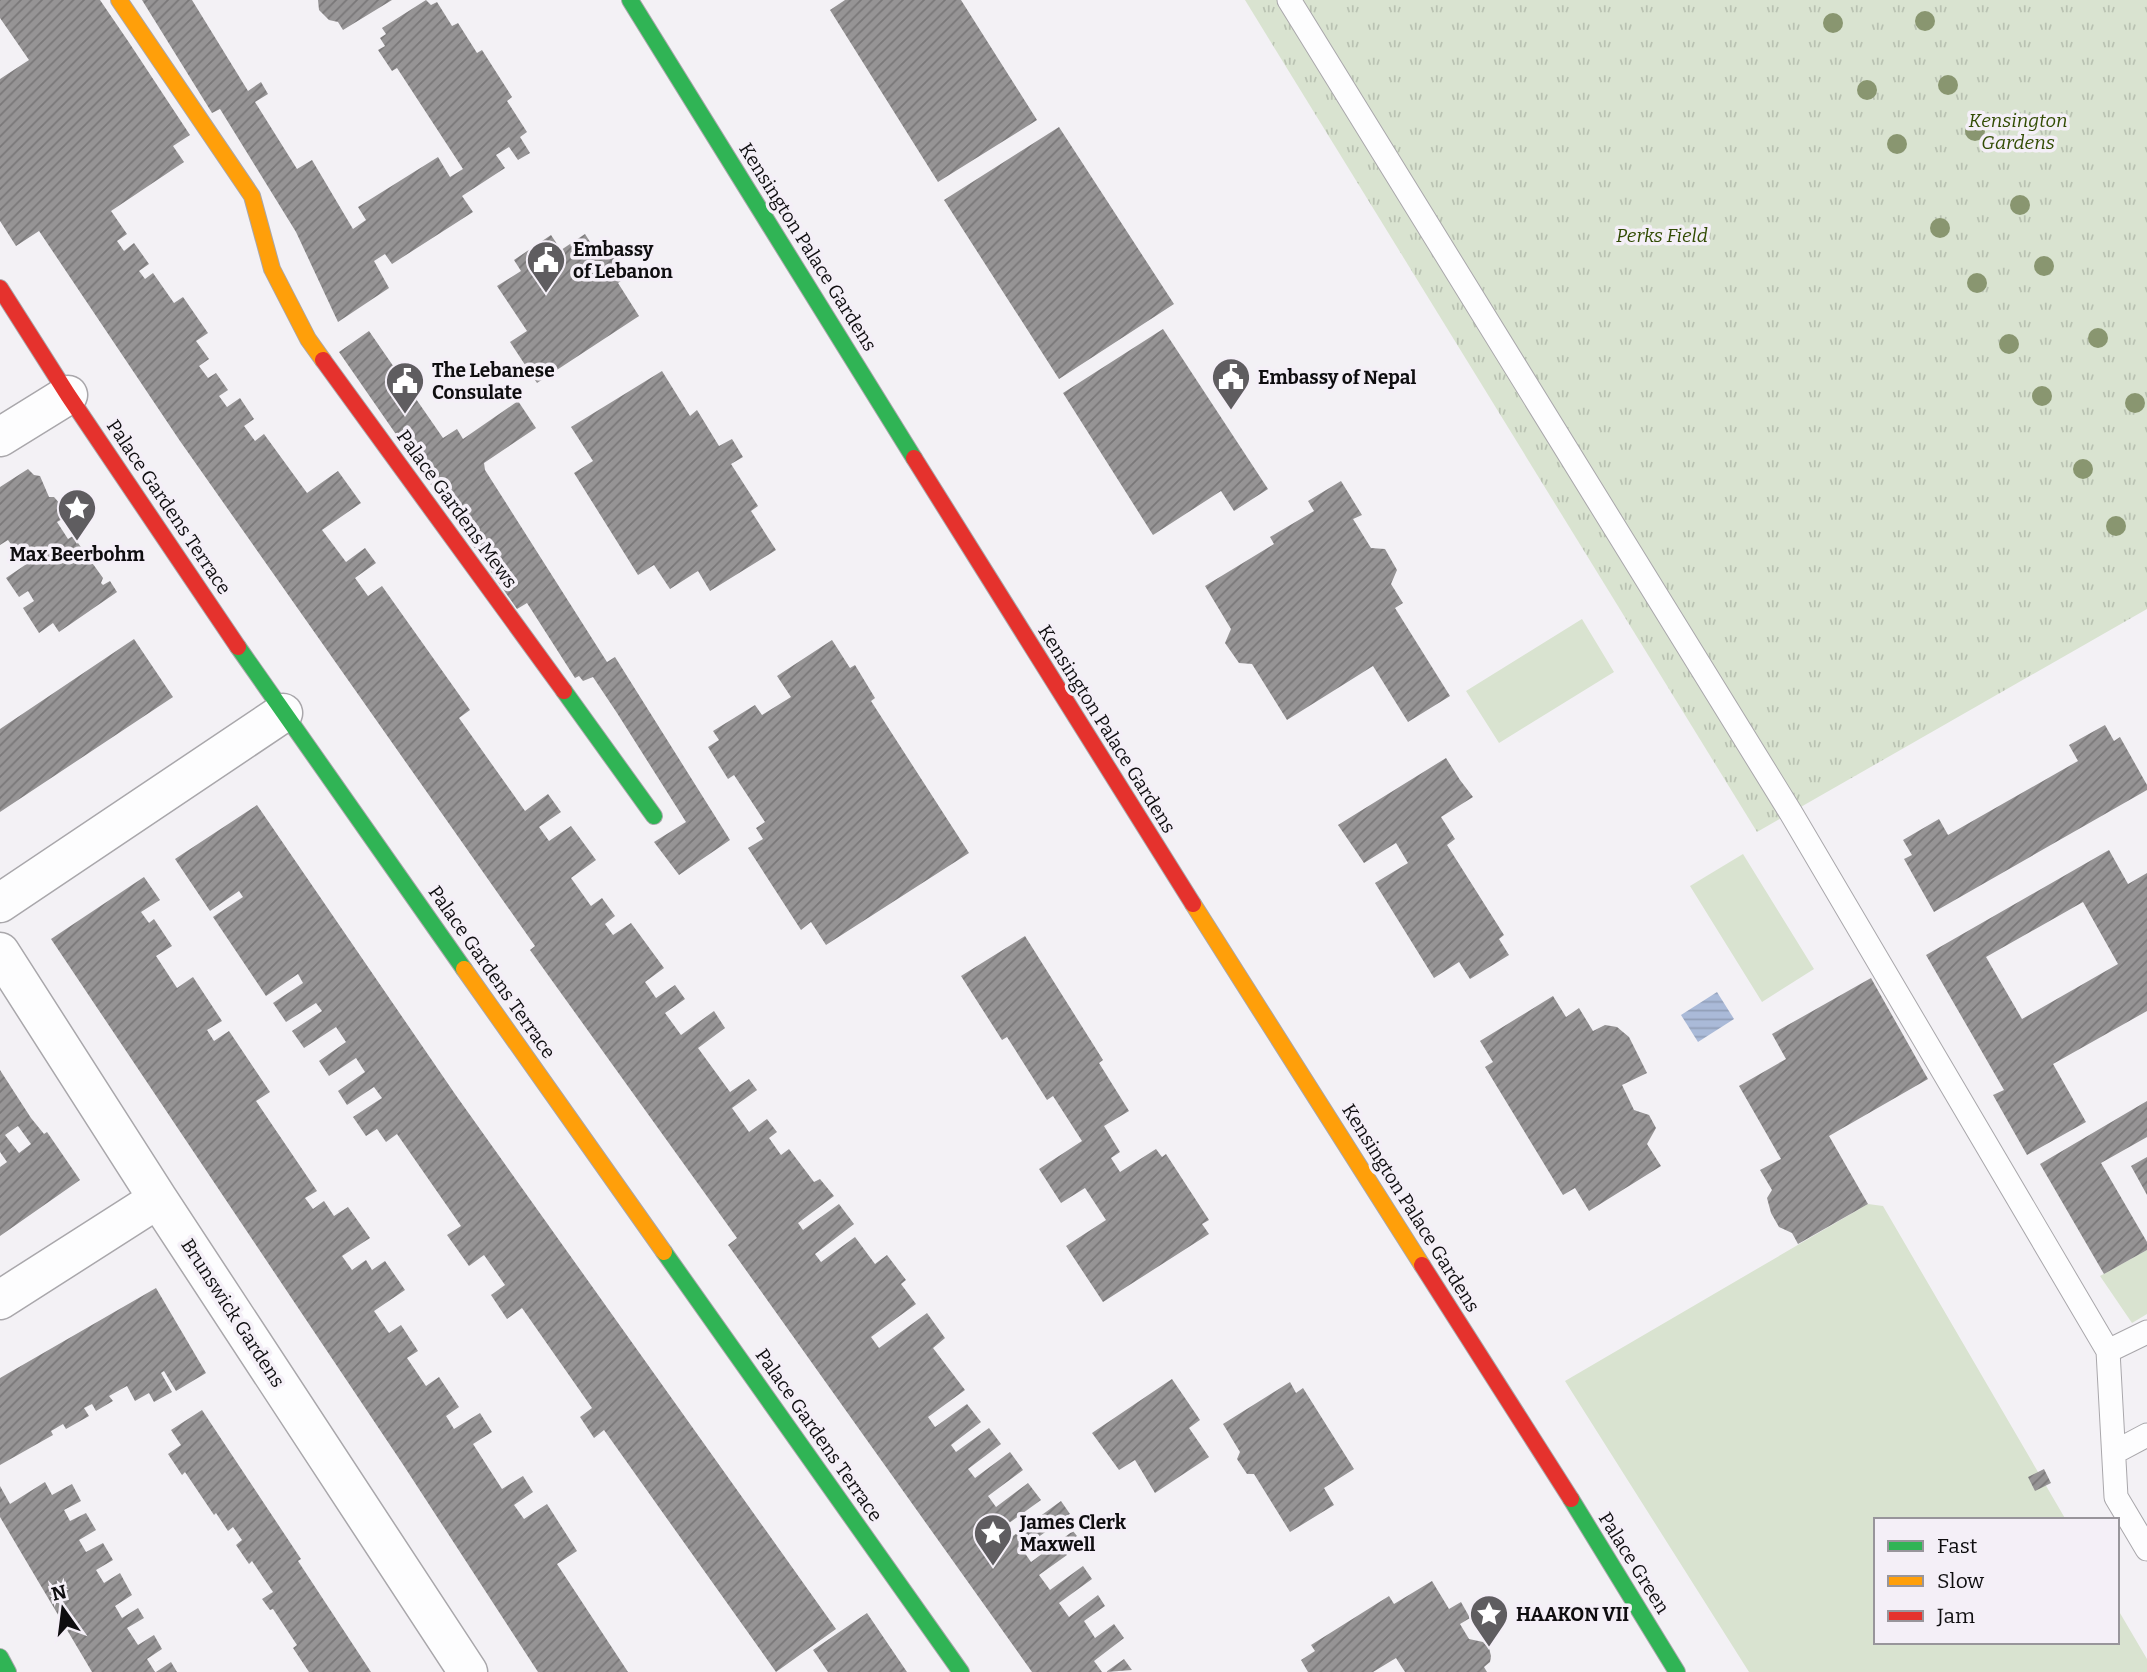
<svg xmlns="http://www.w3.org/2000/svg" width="2147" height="1672" font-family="Bitter,serif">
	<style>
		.green { fill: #d9e3d0 }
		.park { fill: url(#park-tufts) }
		.water { fill: url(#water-rules) }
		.building { fill: url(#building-hatch); fill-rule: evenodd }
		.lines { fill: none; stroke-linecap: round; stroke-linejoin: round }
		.lane-casing { stroke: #a9a7ab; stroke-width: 25 }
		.street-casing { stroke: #a9a7ab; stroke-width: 41 }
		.fast-casing { stroke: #a9a7ab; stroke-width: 18 }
		.slow-casing { stroke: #a9a7ab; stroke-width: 18 }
		.jam-casing { stroke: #a9a7ab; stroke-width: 18 }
		.lane { stroke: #fdfdfe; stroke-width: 23 }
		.street { stroke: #fdfdfe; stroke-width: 38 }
		.fast { stroke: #30b455; stroke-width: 16 }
		.slow { stroke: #ff9f0a; stroke-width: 16 }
		.jam { stroke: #e5322d; stroke-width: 16 }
		.tree { fill: #899670 }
		.labels { text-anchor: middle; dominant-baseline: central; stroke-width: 7; stroke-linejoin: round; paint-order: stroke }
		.park-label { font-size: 19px; font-style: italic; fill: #324c04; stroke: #f4eff7 }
		.street-label { font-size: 19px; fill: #0f0e10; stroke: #f4eff7 }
		.poi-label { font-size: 19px; font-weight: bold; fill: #0f0e10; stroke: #f4eff7; text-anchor: start }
	</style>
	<defs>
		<pattern id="park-tufts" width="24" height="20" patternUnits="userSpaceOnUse" patternTransform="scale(1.75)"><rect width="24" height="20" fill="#d9e3d0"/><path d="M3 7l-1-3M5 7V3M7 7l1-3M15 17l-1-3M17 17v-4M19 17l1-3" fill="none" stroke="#b9c2b2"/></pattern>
		<pattern id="water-rules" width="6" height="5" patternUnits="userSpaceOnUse" patternTransform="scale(1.75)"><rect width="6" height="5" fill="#aabad8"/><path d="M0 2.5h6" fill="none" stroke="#919fb8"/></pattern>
		<pattern id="building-hatch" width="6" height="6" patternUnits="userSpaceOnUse" patternTransform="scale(1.75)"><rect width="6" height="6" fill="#969495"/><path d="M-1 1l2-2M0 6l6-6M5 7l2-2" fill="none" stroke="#797778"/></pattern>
	</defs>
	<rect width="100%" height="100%" fill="#f3f1f5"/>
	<path class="green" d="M 1582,619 L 1614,672 L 1499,743 L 1466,691 Z
		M 1743,854 L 1814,969 L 1762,1002 L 1690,886 Z
		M 1868,1204 L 1883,1206 L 2066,1520 L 1876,1520 L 1876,1642 L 2117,1642 L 2117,1608 L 2147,1659 L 2147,1672 L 1749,1672 L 1565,1381 Z
		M 2147,1250 L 2147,1314 L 2132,1323 L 2100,1276 Z"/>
	<path class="park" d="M 1245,0 L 2147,0 L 2147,609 L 1757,832 Z"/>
	<path class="water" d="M 1717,992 L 1734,1019 L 1698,1042 L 1681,1015 Z"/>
	<path class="building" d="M 0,0 L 100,0 L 128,41 L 190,135 L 173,146 L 184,162 L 111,211 L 127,234 L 117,241 L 124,251 L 134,243 L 149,264 L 139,271 L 145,279 L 153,273 L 174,303 L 183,297 L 208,333 L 196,341 L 209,359 L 199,366 L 208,378 L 216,373 L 228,390 L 219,396 L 227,407 L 240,398 L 254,419 L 244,426 L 255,441 L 264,434 L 307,493 L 338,471 L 361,503 L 322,530 L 346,562 L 365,548 L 376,563 L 355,578 L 368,596 L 382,586 L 470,710 L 459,718 L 525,811 L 548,794 L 561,812 L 539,827 L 549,841 L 571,826 L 596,860 L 571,878 L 591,906 L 602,898 L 615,916 L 605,924 L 613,935 L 631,923 L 664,968 L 645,982 L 656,998 L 675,985 L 685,999 L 665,1013 L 681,1035 L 714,1011 L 725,1028 L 698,1048 L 730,1092 L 749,1079 L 757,1090 L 732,1108 L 749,1132 L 767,1119 L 777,1132 L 769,1138 L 781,1155 L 789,1149 L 814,1182 L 820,1179 L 834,1196 L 798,1223 L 803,1230 L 839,1204 L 854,1224 L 815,1254 L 821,1262 L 855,1237 L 875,1264 L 887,1255 L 906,1280 L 901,1284 L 916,1304 L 871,1337 L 879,1348 L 927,1313 L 945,1338 L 933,1348 L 965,1390 L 928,1417 L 935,1427 L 967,1404 L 981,1422 L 951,1445 L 956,1452 L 989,1428 L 1001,1444 L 968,1469 L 975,1478 L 1010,1452 L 1023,1470 L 988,1496 L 996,1507 L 1028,1483 L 1041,1500 L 1005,1526 L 1013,1536 L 1061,1501 L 1070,1514 L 1022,1549 L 1031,1562 L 1073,1531 L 1077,1536 L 1062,1547 L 1067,1555 L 1039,1575 L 1050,1590 L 1083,1566 L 1092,1579 L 1059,1603 L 1069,1617 L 1098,1595 L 1105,1606 L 1084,1621 L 1095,1638 L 1114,1624 L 1124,1638 L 1094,1661 L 1102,1672 L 1032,1672 L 728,1245 L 737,1238 L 530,950 L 535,946 L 180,441 L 39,231 L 16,246 L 0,221 L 0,79 L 29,60 L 0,18 Z
		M 142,0 L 192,0 L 248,91 L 261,82 L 268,94 L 255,102 L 297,169 L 312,160 L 353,229 L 366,220 L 358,207 L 438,157 L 450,177 L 463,169 L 397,68 L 392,71 L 378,50 L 385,46 L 380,38 L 386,34 L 382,28 L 426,0 L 431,5 L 437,2 L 452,26 L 458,23 L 477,53 L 482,50 L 512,97 L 507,101 L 527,132 L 520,137 L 530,153 L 518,160 L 509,147 L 496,155 L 505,168 L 462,196 L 473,212 L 392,264 L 385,254 L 374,261 L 389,288 L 338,322 L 296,232 L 220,109 L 212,113 Z
		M 318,0 L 392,0 L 343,30 L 338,22 L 329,20 L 319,10 Z
		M 845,0 L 961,0 L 1037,120 L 938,182 L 830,10 Z
		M 1059,127 L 1174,304 L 1059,379 L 944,200 Z
		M 585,234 L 601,259 L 613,251 L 629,275 L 618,283 L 639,316 L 537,383 L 510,342 L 527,331 L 497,286 L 521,271 L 514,260 L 551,235 L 561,250 Z
		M 1163,329 L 1268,489 L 1234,511 L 1221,491 L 1153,535 L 1063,393 Z
		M 369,331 L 443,438 L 457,429 L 463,439 L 518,401 L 536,428 L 484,463 L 485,470 L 607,662 L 615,657 L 730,840 L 679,875 L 654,842 L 686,822 L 617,713 L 593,677 L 583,681 L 579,676 L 575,678 L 527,603 L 517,609 L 339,352 Z
		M 662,371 L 690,416 L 697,410 L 719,446 L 732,439 L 743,457 L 731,464 L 758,506 L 751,511 L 776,550 L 710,591 L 698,571 L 670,589 L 654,565 L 638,575 L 574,473 L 593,461 L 571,427 Z
		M 28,469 L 34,475 L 40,476 L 49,497 L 54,497 L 61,505 L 60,511 L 64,518 L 57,522 L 68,539 L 73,536 L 103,578 L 101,583 L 103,585 L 110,581 L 117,592 L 59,632 L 53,623 L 39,633 L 23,608 L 34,601 L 28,591 L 19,597 L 6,578 L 31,561 L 25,559 L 21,553 L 21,546 L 15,550 L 8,540 L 0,545 L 0,487 Z
		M 1341,481 L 1362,515 L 1353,519 L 1371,548 L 1385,549 L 1397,570 L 1391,584 L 1403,603 L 1395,608 L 1450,696 L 1408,722 L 1373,666 L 1287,720 L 1252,664 L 1239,663 L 1225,643 L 1231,629 L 1205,586 L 1274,544 L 1270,537 L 1314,511 L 1308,501 Z
		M 134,639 L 173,697 L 0,812 L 0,729 Z
		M 832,640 L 850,668 L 855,665 L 875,698 L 871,701 L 969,853 L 826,945 L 811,922 L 801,930 L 748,848 L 763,839 L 756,828 L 765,822 L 734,775 L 728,779 L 708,747 L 719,740 L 713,731 L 755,705 L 762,715 L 791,697 L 777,676 Z
		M 2105,725 L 2114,741 L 2120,737 L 2147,785 L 2147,790 L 1934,912 L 1904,859 L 1912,855 L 1903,840 L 1939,819 L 1948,835 L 2078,761 L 2069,745 Z
		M 1446,758 L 1460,780 L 1473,797 L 1441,817 L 1455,839 L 1447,845 L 1504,935 L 1499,939 L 1509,955 L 1470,979 L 1459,962 L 1434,978 L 1375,883 L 1408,863 L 1396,843 L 1364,863 L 1338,825 Z
		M 257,805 L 455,1094 L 836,1629 L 776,1672 L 604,1430 L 594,1438 L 580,1417 L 592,1408 L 522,1308 L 507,1319 L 491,1295 L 505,1285 L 484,1255 L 469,1266 L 447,1235 L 461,1226 L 397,1134 L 386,1142 L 377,1129 L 366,1136 L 353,1117 L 382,1098 L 374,1087 L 347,1105 L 338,1091 L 365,1072 L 356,1058 L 329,1076 L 319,1061 L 346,1042 L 336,1027 L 304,1048 L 292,1031 L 322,1011 L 316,1003 L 286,1022 L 273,1003 L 303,983 L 298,974 L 266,996 L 213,917 L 243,897 L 239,891 L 210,911 L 175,859 Z
		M 2109,850 L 2128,884 L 2147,873 L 2147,1011 L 2053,1064 L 2086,1122 L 2027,1155 L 1993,1095 L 2004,1090 L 1926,955 ZM 2083,902 L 2118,964 L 2022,1019 L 1986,957 Z
		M 144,877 L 160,900 L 141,912 L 149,923 L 154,919 L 172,946 L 156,956 L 177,988 L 193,977 L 222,1021 L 207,1030 L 214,1041 L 229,1031 L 270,1092 L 256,1101 L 317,1191 L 305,1198 L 313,1209 L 324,1201 L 334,1216 L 348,1207 L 370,1238 L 342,1256 L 352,1270 L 366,1260 L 372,1270 L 385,1261 L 405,1290 L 374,1311 L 389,1333 L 401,1325 L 418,1351 L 407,1358 L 426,1386 L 439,1377 L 459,1407 L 446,1416 L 454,1429 L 480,1413 L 492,1432 L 473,1444 L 502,1489 L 523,1476 L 533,1492 L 514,1505 L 524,1519 L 547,1504 L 577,1551 L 557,1564 L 628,1672 L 538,1672 L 402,1463 L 51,939 Z
		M 1025,936 L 1103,1060 L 1099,1063 L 1129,1111 L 1104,1126 L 1120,1152 L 1111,1158 L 1120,1172 L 1156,1149 L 1162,1157 L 1166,1154 L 1209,1220 L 1202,1224 L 1209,1234 L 1103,1302 L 1066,1246 L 1106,1220 L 1085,1188 L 1061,1203 L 1039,1169 L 1082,1141 L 1053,1096 L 1047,1100 L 1007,1037 L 1002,1040 L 961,976 Z
		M 1871,978 L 1928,1079 L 1829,1136 L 1868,1204 L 1798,1244 L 1792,1233 L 1779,1227 L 1771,1213 L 1767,1198 L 1772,1190 L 1760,1170 L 1781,1159 L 1739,1086 L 1786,1059 L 1772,1034 Z
		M 1553,996 L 1566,1017 L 1579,1008 L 1593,1031 L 1605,1025 L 1617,1027 L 1629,1037 L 1647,1073 L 1622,1085 L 1634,1110 L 1649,1115 L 1656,1128 L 1647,1144 L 1661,1166 L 1589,1211 L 1575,1188 L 1563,1195 L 1485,1067 L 1493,1062 L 1480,1041 Z
		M 0,1070 L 31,1118 L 44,1134 L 47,1132 L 80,1180 L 0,1236 L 0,1167 L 7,1162 L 0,1152 ZM 18,1126 L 31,1144 L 19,1153 L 5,1135 Z
		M 2147,1101 L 2147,1137 L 2101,1163 L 2147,1242 L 2147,1250 L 2104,1274 L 2040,1164 Z
		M 2147,1157 L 2147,1195 L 2131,1166 Z
		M 156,1288 L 206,1373 L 176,1391 L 164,1371 L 161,1373 L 172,1392 L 154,1402 L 149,1393 L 135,1401 L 127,1386 L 109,1396 L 113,1401 L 96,1411 L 92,1404 L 84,1408 L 89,1416 L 66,1429 L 63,1424 L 51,1431 L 53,1435 L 0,1465 L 0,1378 Z
		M 1172,1379 L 1200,1420 L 1189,1428 L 1209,1457 L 1155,1493 L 1135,1460 L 1119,1470 L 1092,1433 Z
		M 1290,1382 L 1296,1393 L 1303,1388 L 1354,1469 L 1324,1488 L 1334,1505 L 1290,1532 L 1254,1474 L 1247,1474 L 1237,1459 L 1240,1452 L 1223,1424 Z
		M 202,1410 L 301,1559 L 298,1561 L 371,1672 L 309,1672 L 293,1648 L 297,1645 L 273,1609 L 270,1610 L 262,1599 L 273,1592 L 252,1561 L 249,1564 L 236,1545 L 242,1540 L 233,1527 L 228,1531 L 216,1513 L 214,1515 L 185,1472 L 182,1475 L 168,1454 L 181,1445 L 171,1430 Z
		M 2044,1469 L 2051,1483 L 2035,1491 L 2028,1477 Z
		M 45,1482 L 52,1495 L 72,1484 L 81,1501 L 64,1510 L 70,1521 L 86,1513 L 96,1530 L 79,1540 L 86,1552 L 103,1543 L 113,1560 L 96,1570 L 104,1583 L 120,1573 L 132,1595 L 115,1606 L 122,1618 L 138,1608 L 144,1618 L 127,1628 L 138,1645 L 154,1635 L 162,1649 L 147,1659 L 155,1672 L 92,1672 L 0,1517 L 0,1486 L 10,1504 Z
		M 1432,1581 L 1449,1609 L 1461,1602 L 1470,1618 L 1460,1624 L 1469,1639 L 1483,1642 L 1489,1648 L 1491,1656 L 1490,1662 L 1484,1667 L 1487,1672 L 1405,1672 L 1396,1658 L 1373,1672 L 1308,1672 L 1301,1660 L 1315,1651 L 1311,1645 L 1389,1596 L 1394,1604 Z
		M 867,1613 L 907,1672 L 828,1672 L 813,1650 Z
		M 1124,1659 L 1132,1670 L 1106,1672 Z
		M 171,1662 L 177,1672 L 156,1672 Z"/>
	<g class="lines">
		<g class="lane-casing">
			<path id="lane" d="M 1289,0 L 1791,813 L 2108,1351
				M 2147,1332 L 2108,1351 L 2116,1497 L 2147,1549
				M 2115,1452 L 2147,1435"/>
		</g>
		<g class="street-casing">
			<path id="street" d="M 0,437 L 68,395
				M 0,903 L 283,713
				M 0,952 L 158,1199 L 468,1672
				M 0,1300 L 158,1199"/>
		</g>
		<g class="fast-casing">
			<path id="fast" d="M 630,0 L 914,458
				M 238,647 L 464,969
				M 564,691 L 654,816
				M 664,1252 L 961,1672
				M 1571,1499 L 1677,1672
				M 0,1657 L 8,1672"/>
		</g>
		<g class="slow-casing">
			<path id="slow" d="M 119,0 L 252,196 L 272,269 L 308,339 L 323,360
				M 1193,904 L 1422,1265
				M 464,969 L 664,1252"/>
		</g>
		<g class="jam-casing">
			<path id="jam" d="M 0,288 L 68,395 L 238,647
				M 323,360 L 564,691
				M 914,458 L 1193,904
				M 1422,1265 L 1571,1499"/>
		</g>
		<use href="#lane" class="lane"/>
		<use href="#street" class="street"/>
		<use href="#fast" class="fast"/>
		<use href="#slow" class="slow"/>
		<use href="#jam" class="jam"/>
	</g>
	<g class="tree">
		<circle cx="1925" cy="21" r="10"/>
		<circle cx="1833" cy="23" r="10"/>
		<circle cx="1948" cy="85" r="10"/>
		<circle cx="1867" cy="90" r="10"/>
		<circle cx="1975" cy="131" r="10"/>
		<circle cx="1897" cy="144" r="10"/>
		<circle cx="2020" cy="205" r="10"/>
		<circle cx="1940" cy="228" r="10"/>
		<circle cx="2044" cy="266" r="10"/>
		<circle cx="1977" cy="283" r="10"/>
		<circle cx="2098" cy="338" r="10"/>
		<circle cx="2009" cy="344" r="10"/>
		<circle cx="2042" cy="396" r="10"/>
		<circle cx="2135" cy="403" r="10"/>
		<circle cx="2083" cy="469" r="10"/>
		<circle cx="2116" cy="526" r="10"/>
	</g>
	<defs>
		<g id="civic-pin" transform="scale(2.0125)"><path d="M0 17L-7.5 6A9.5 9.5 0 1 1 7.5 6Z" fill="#5f5d60" stroke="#f4eff7"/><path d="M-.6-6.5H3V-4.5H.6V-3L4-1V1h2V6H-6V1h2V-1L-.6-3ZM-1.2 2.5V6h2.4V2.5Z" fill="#fff"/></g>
		<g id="sight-pin" transform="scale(2.0125)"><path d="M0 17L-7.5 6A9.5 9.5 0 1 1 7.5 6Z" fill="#5f5d60" stroke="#f4eff7"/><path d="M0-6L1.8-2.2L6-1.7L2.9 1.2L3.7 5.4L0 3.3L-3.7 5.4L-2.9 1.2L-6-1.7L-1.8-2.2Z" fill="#fff"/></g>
	</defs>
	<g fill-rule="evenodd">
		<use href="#civic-pin" x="546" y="260"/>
		<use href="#civic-pin" x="1231" y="377"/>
		<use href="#civic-pin" x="405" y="381"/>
		<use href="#sight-pin" x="77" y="508"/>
		<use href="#sight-pin" x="993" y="1533"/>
		<use href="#sight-pin" x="1489" y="1614"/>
	</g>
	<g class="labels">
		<g class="park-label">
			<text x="2018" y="120">Kensington<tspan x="2018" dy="22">Gardens</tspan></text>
			<text x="1662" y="235">Perks Field</text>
		</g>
		<g class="street-label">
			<text transform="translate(808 247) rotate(58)">Kensington Palace Gardens</text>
			<text transform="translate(169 507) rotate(56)">Palace Gardens Terrace</text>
			<text transform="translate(457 509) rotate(54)">Palace Gardens Mews</text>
			<text transform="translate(1107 729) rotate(58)">Kensington Palace Gardens</text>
			<text transform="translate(492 972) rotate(55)">Palace Gardens Terrace</text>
			<text transform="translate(1411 1208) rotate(58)">Kensington Palace Gardens</text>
			<text transform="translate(233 1313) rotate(57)">Brunswick Gardens</text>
			<text transform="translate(819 1435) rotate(55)">Palace Gardens Terrace</text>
			<text transform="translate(1634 1563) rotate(58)">Palace Green</text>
		</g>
		<g class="poi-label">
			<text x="573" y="249">Embassy<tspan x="573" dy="22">of Lebanon</tspan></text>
			<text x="432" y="370">The Lebanese<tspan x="432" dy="22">Consulate</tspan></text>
			<text x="1258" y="377">Embassy of Nepal</text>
			<text x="77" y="554" text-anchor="middle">Max Beerbohm</text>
			<text x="1020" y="1522">James Clerk<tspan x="1020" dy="22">Maxwell</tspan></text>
			<text x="1516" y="1614">HAAKON VII</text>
		</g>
	</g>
	<rect x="1874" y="1518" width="245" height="126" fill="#f4eff7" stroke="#98959b" stroke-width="2"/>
	<rect x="1888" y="1541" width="35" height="10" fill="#30b455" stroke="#98959b" stroke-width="2"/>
	<text x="1937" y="1553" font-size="21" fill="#0f0e10">Fast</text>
	<rect x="1888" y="1576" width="35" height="10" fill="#ff9f0a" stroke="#98959b" stroke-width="2"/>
	<text x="1937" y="1588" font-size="21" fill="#0f0e10">Slow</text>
	<rect x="1888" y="1611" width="35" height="10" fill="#e5322d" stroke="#98959b" stroke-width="2"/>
	<text x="1937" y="1623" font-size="21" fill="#0f0e10">Jam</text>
	<g transform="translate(63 1609) rotate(346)" stroke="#f4eff7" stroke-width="5" paint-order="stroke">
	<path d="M0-5L12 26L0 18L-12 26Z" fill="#0f0e10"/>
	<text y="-10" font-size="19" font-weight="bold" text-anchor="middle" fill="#0f0e10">N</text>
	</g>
</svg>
